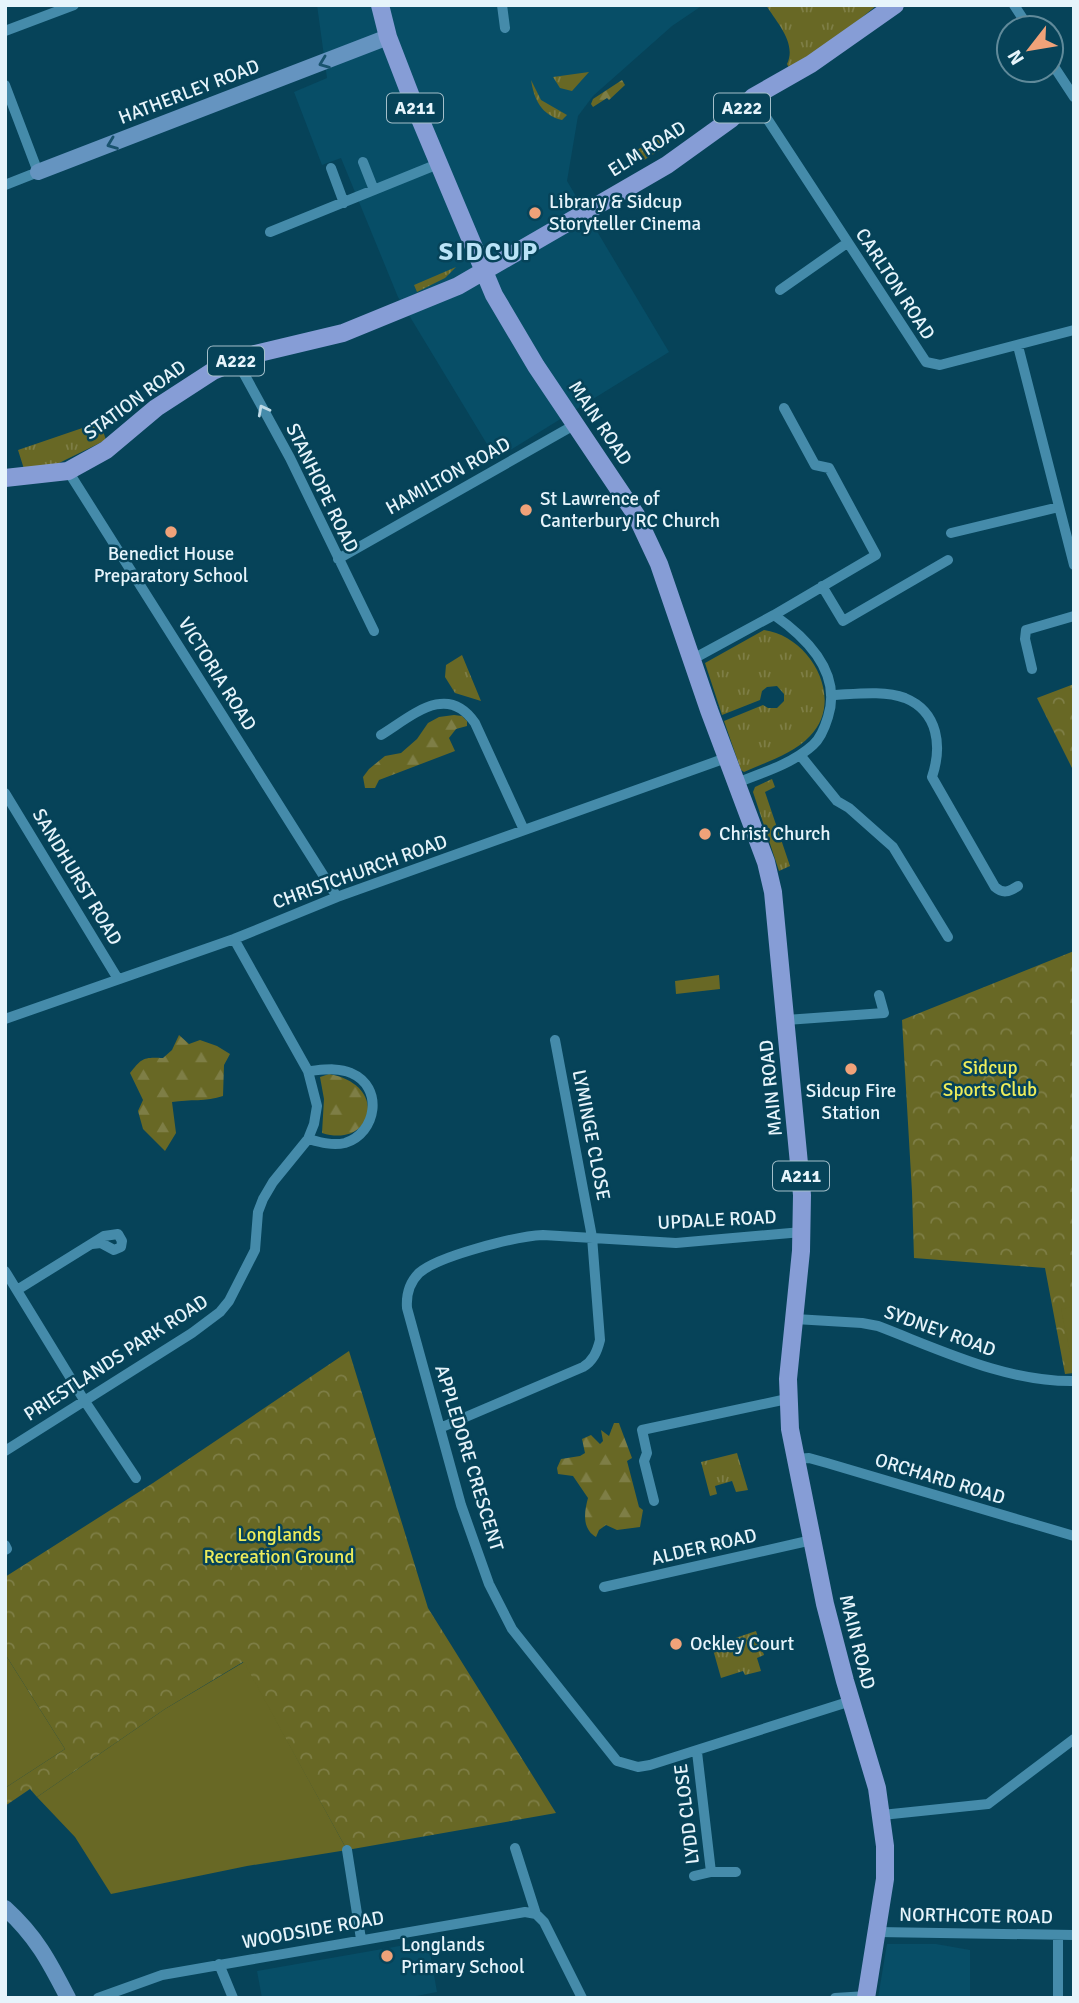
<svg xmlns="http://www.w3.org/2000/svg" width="1079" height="2003" font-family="Signika,sans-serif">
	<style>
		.built { fill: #074e67 }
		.grass { fill: url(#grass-tufts) }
		.forest { fill: url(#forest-firs) }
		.park { fill: url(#park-crowns) }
		.garden { fill: #686825 }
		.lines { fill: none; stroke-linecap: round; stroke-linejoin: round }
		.street { stroke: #458baa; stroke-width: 10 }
		.secondary { stroke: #6594c0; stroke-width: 16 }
		.primary { stroke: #869dd6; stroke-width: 18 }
		.oneway { stroke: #19536e }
		.oneway2 { stroke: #bedae7 }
		.poi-dot { fill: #f0a279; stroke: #064359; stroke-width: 2.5 }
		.labels { text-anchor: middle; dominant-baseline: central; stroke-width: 5; stroke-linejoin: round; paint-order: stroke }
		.shield { fill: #064359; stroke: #a3bfca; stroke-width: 2 }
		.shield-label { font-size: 18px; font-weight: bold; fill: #e6f4fb }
		.street-label { font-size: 19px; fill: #e6f4fb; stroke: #064359 }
		.poi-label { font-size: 19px; fill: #e6f4fb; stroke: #064359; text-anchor: start }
		.park-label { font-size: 19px; fill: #edec5a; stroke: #064359 }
		.district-label { font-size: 26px; font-weight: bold; letter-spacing: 2px; fill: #bae3f7; stroke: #064359 }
	</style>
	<defs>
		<pattern id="grass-tufts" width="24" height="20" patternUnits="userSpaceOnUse" patternTransform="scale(1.75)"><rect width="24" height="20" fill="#686825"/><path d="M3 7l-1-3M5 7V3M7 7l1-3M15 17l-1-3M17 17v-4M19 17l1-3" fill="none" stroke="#7e7e46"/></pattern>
		<pattern id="forest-firs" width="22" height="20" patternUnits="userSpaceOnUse" patternTransform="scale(1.75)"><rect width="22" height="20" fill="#686825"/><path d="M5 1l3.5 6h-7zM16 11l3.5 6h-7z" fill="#7e7e46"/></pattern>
		<pattern id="park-crowns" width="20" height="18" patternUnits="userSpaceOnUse" patternTransform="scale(1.75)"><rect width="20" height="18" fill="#686825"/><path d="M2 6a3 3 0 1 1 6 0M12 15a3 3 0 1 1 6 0" fill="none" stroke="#7e7e46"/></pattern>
	</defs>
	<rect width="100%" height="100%" fill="#064359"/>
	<path class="built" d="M 317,5 L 703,5 L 672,26 L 593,96 L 578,116 L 567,181 L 669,352 L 496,459 L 398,297 L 341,158 L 322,165 L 294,92 L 327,78 Z
		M 428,1941 L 437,1992 L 406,1998 L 262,1998 L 257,1971 Z
		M 887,1944 L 936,1944 L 970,1950 L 970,1998 L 878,1998 Z"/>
	<path class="grass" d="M 766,5 L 877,5 L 792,75 L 787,64 C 797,43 777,23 766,5 Z
		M 589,72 L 572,91 L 560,88 L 553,77 Z
		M 531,80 L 541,100 L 567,115 L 562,120 C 541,115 534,99 531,80 Z
		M 662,134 L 668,145 L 641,162 L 634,152 Z
		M 456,267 L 445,278 L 417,292 L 414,285 Z
		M 100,422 L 106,440 L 57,464 L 24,469 L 18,450 Z
		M 764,630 C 810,636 846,699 810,736 C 793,754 766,762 744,772 L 741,770 L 724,721 L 763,705 L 768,708 L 777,708 L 784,701 L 784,694 L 777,686 L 767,687 L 762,691 L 760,700 L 722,715 L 705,663 Z
		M 462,655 L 481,701 L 455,693 L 445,677 L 446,665 Z
		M 772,779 L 775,787 L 765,792 L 790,866 L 779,871 L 753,792 L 755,787 Z
		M 737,1453 L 748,1490 L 736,1492 L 732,1481 L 715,1486 L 717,1494 L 710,1496 L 701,1462 Z
		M 756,1631 L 764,1655 L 757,1658 L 761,1671 L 745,1675 L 743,1671 L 721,1678 L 712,1646 Z"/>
	<path class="forest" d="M 622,80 L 625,85 L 609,100 L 607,98 L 593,107 L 591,104 L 593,99 Z
		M 454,715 L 462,716 L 467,721 L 467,726 L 456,729 L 449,738 L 455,751 L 379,780 L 375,788 L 365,788 L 363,777 L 369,769 L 385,756 L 401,753 L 417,739 L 428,723 L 439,717 Z
		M 179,1035 L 189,1044 L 200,1040 L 217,1046 L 230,1054 L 224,1065 L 223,1096 C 206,1102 190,1099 172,1102 L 176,1133 L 165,1151 L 143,1129 L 138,1111 L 143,1100 L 130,1073 C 142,1058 143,1057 163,1058 L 172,1050 Z
		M 329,1074 C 390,1085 373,1149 322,1133 L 324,1099 L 320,1077 Z
		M 614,1423 L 619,1423 L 620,1426 L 632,1458 L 627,1461 L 639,1507 L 643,1510 L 640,1527 L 617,1530 L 606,1525 L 599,1530 L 596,1537 C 582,1529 584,1512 588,1498 L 573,1476 L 558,1474 L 557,1468 L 561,1459 L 580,1456 L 585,1453 L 582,1439 L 591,1435 L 600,1444 L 603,1441 L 601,1430 L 609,1436 Z"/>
	<path class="park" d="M 1074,684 L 1074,772 L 1037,698 Z
		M 1074,951 L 1074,1373 L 1065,1374 L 1045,1268 L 914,1258 L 912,1192 L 902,1020 Z
		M 349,1351 L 428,1608 L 556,1813 L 347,1850 L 243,1662 L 165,1709 L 37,1797 L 30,1789 L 5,1806 L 5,1788 L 65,1749 L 5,1654 L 5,1577 L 153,1483 Z"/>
	<path class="garden" d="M 719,975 L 720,989 L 676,994 L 675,981 Z
		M 1074,1306 L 1074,1371 L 1061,1309 Z
		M 5,1654 L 65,1749 L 5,1788 Z
		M 244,1662 L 347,1850 L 247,1866 L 111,1894 L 75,1837 L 37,1797 L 165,1709 Z"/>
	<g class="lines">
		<path class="street" d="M 502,5 L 505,28
			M 1014,5 L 1029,28
			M 5,31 L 74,5
			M 1051,62 L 1074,97
			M 5,85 L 38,172 L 5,185
			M 753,97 L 926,362 L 940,365 L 1074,330
			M 363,162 L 374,190
			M 331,168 L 344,203
			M 270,232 L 438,164
			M 780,290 L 847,243
			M 1018,346 L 1074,565
			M 237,361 L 290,458 L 374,631
			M 68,471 L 337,897
			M 951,533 L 1059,507
			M 338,559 L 576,424
			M 822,586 L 843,621 L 948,560
			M 774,615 L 876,555 L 829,468 L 815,465 L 784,408
			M 693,659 L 774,615 C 807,638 842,673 828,717 C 825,727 821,738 813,745 C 792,764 762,773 736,783
			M 1032,669 L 1025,639 L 1026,630 L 1074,616
			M 833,695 C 855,694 884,690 905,698 C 939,712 942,747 932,777 L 995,887 C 1003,894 1009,892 1018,886
			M 381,735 C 412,716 447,682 475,723 L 524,830
			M 800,755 L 837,801 L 849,808 L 893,847 L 948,937
			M 5,793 L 118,979
			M 5,1019 L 234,939 L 337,897 L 726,758
			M 786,1020 L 884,1013 L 879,995
			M 308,1139 C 319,1142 332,1146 345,1143 C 377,1133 384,1087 351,1073 C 338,1067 322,1070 308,1071
			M 802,1232 L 676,1243 L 543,1235 C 517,1236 438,1256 419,1273 C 409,1283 406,1294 407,1308 L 461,1505 L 489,1584 L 512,1629 L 617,1761 L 638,1767 L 650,1765 L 851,1701
			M 5,1271 L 84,1400 L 136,1478
			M 17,1290 L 104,1236 L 118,1234 L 122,1241 L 121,1247 L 114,1250 L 101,1243 L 92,1244
			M 795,1319 L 862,1323 L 878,1326 C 941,1350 1006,1382 1074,1381
			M 440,1428 L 583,1367 C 593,1361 597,1352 600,1340 L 592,1237 L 555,1040
			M 5,1451 L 192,1333 L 220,1312 L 229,1301 L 255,1250 L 258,1212 L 263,1199 L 273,1182 L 308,1139 L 314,1124 L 317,1106 L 308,1071 L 234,939
			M 795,1459 L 809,1458 L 827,1463 L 1074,1536
			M 654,1501 L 644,1461 L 647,1453 L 642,1430 L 787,1399
			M 5,1545 L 7,1549 L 5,1550
			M 604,1587 L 812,1540
			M 697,1752 L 711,1872 L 736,1872
			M 882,1815 L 988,1804 L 1074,1739
			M 515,1848 L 536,1914
			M 347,1850 L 361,1939
			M 694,1876 L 711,1872
			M 877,1932 L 1074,1935
			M 1058,1935 L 1058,1998
			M 219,1964 L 233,1998
			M 98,1998 L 162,1975 L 525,1912 L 536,1914 L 544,1922 L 582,1998
			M 835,1998 L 867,1996"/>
		<path class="secondary" d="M 38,172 L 388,37
			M 5,1908 C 36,1936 49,1961 68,1998"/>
		<path class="primary" d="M 380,5 L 388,37 L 415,107 L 494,295 L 536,366 L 636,515 L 659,564 L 709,710 L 766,862 L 773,892 L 802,1195 L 801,1251 L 788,1379 L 790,1429 L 825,1604 L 845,1681 L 877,1788 L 885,1846 L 885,1879 L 866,1998
			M 5,478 L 68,471 L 106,450 L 156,408 L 213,371 L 255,354 L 343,333 L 458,286 L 667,165 L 731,119 L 753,97 L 811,64 L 895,5"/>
	</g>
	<defs><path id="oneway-chevron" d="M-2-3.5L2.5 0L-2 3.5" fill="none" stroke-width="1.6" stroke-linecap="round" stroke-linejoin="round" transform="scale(1.75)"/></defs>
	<g class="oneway">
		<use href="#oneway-chevron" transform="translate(324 63) rotate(159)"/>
		<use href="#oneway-chevron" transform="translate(112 144) rotate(159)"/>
	</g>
	<use class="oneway2" href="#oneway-chevron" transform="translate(263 410) rotate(-118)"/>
	<g class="poi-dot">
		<circle cx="535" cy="213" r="7"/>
		<circle cx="526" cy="510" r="7"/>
		<circle cx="171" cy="532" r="7"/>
		<circle cx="705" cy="834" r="7"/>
		<circle cx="851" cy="1069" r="7"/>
		<circle cx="676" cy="1644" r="7"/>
		<circle cx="387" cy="1956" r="7"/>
	</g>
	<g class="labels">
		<g class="shield">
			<rect x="387" y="93.5" width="56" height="29" rx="5"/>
			<rect x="714" y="93.5" width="56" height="29" rx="5"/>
			<rect x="208" y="346.5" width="56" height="29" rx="5"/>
			<rect x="773" y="1161.5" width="56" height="29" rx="5"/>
		</g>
		<g class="shield-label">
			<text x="415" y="108">A211</text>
			<text x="742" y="108">A222</text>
			<text x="236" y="361">A222</text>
			<text x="801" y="1176">A211</text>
		</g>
		<g class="street-label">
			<text transform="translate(189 92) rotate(-21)">HATHERLEY ROAD</text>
			<text transform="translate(647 149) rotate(-32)">ELM ROAD</text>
			<text transform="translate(895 284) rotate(57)">CARLTON ROAD</text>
			<text transform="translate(135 400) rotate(-36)">STATION ROAD</text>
			<text transform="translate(600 423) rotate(56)">MAIN ROAD</text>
			<text transform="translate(448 476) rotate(-29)">HAMILTON ROAD</text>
			<text transform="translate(322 488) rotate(64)">STANHOPE ROAD</text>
			<text transform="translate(217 674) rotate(58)">VICTORIA ROAD</text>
			<text transform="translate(360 872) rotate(-20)">CHRISTCHURCH ROAD</text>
			<text transform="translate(77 877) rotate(59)">SANDHURST ROAD</text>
			<text transform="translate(771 1088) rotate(-96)">MAIN ROAD</text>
			<text transform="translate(591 1135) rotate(79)">LYMINGE CLOSE</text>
			<text transform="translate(717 1220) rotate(-3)">UPDALE ROAD</text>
			<text transform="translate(940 1331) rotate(20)">SYDNEY ROAD</text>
			<text transform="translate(116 1358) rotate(-33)">PRIESTLANDS PARK ROAD</text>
			<text transform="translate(469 1458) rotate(73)">APPLEDORE CRESCENT</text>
			<text transform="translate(940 1479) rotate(17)">ORCHARD ROAD</text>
			<text transform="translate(704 1547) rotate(-13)">ALDER ROAD</text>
			<text transform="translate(857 1642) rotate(76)">MAIN ROAD</text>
			<text transform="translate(687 1814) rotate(-97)">LYDD CLOSE</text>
			<text transform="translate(976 1916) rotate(1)">NORTHCOTE ROAD</text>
			<text transform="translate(313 1930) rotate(-10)">WOODSIDE ROAD</text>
		</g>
		<g class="poi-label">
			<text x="549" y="202">Library &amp; Sidcup<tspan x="549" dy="22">Storyteller Cinema</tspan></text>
			<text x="540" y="499">St Lawrence of<tspan x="540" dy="22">Canterbury RC Church</tspan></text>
			<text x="171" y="554" text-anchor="middle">Benedict House<tspan x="171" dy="22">Preparatory School</tspan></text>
			<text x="719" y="834">Christ Church</text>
			<text x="851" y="1091" text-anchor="middle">Sidcup Fire<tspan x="851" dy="22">Station</tspan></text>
			<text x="690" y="1644">Ockley Court</text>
			<text x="401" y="1945">Longlands<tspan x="401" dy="22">Primary School</tspan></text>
		</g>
		<g class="park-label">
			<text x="990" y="1068">Sidcup<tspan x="990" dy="22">Sports Club</tspan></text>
			<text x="279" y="1535">Longlands<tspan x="279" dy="22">Recreation Ground</tspan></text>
		</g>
		<g class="district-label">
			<text x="489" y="252">SIDCUP</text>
		</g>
	</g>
	<rect width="1079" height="2003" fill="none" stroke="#e6f4fb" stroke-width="14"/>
	<g transform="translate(1030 49) rotate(239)"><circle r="33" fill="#064359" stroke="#608a9a" stroke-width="2"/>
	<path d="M0-5L12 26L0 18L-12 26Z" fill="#f0a279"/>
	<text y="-10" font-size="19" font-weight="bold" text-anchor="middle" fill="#e6f4fb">N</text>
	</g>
</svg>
